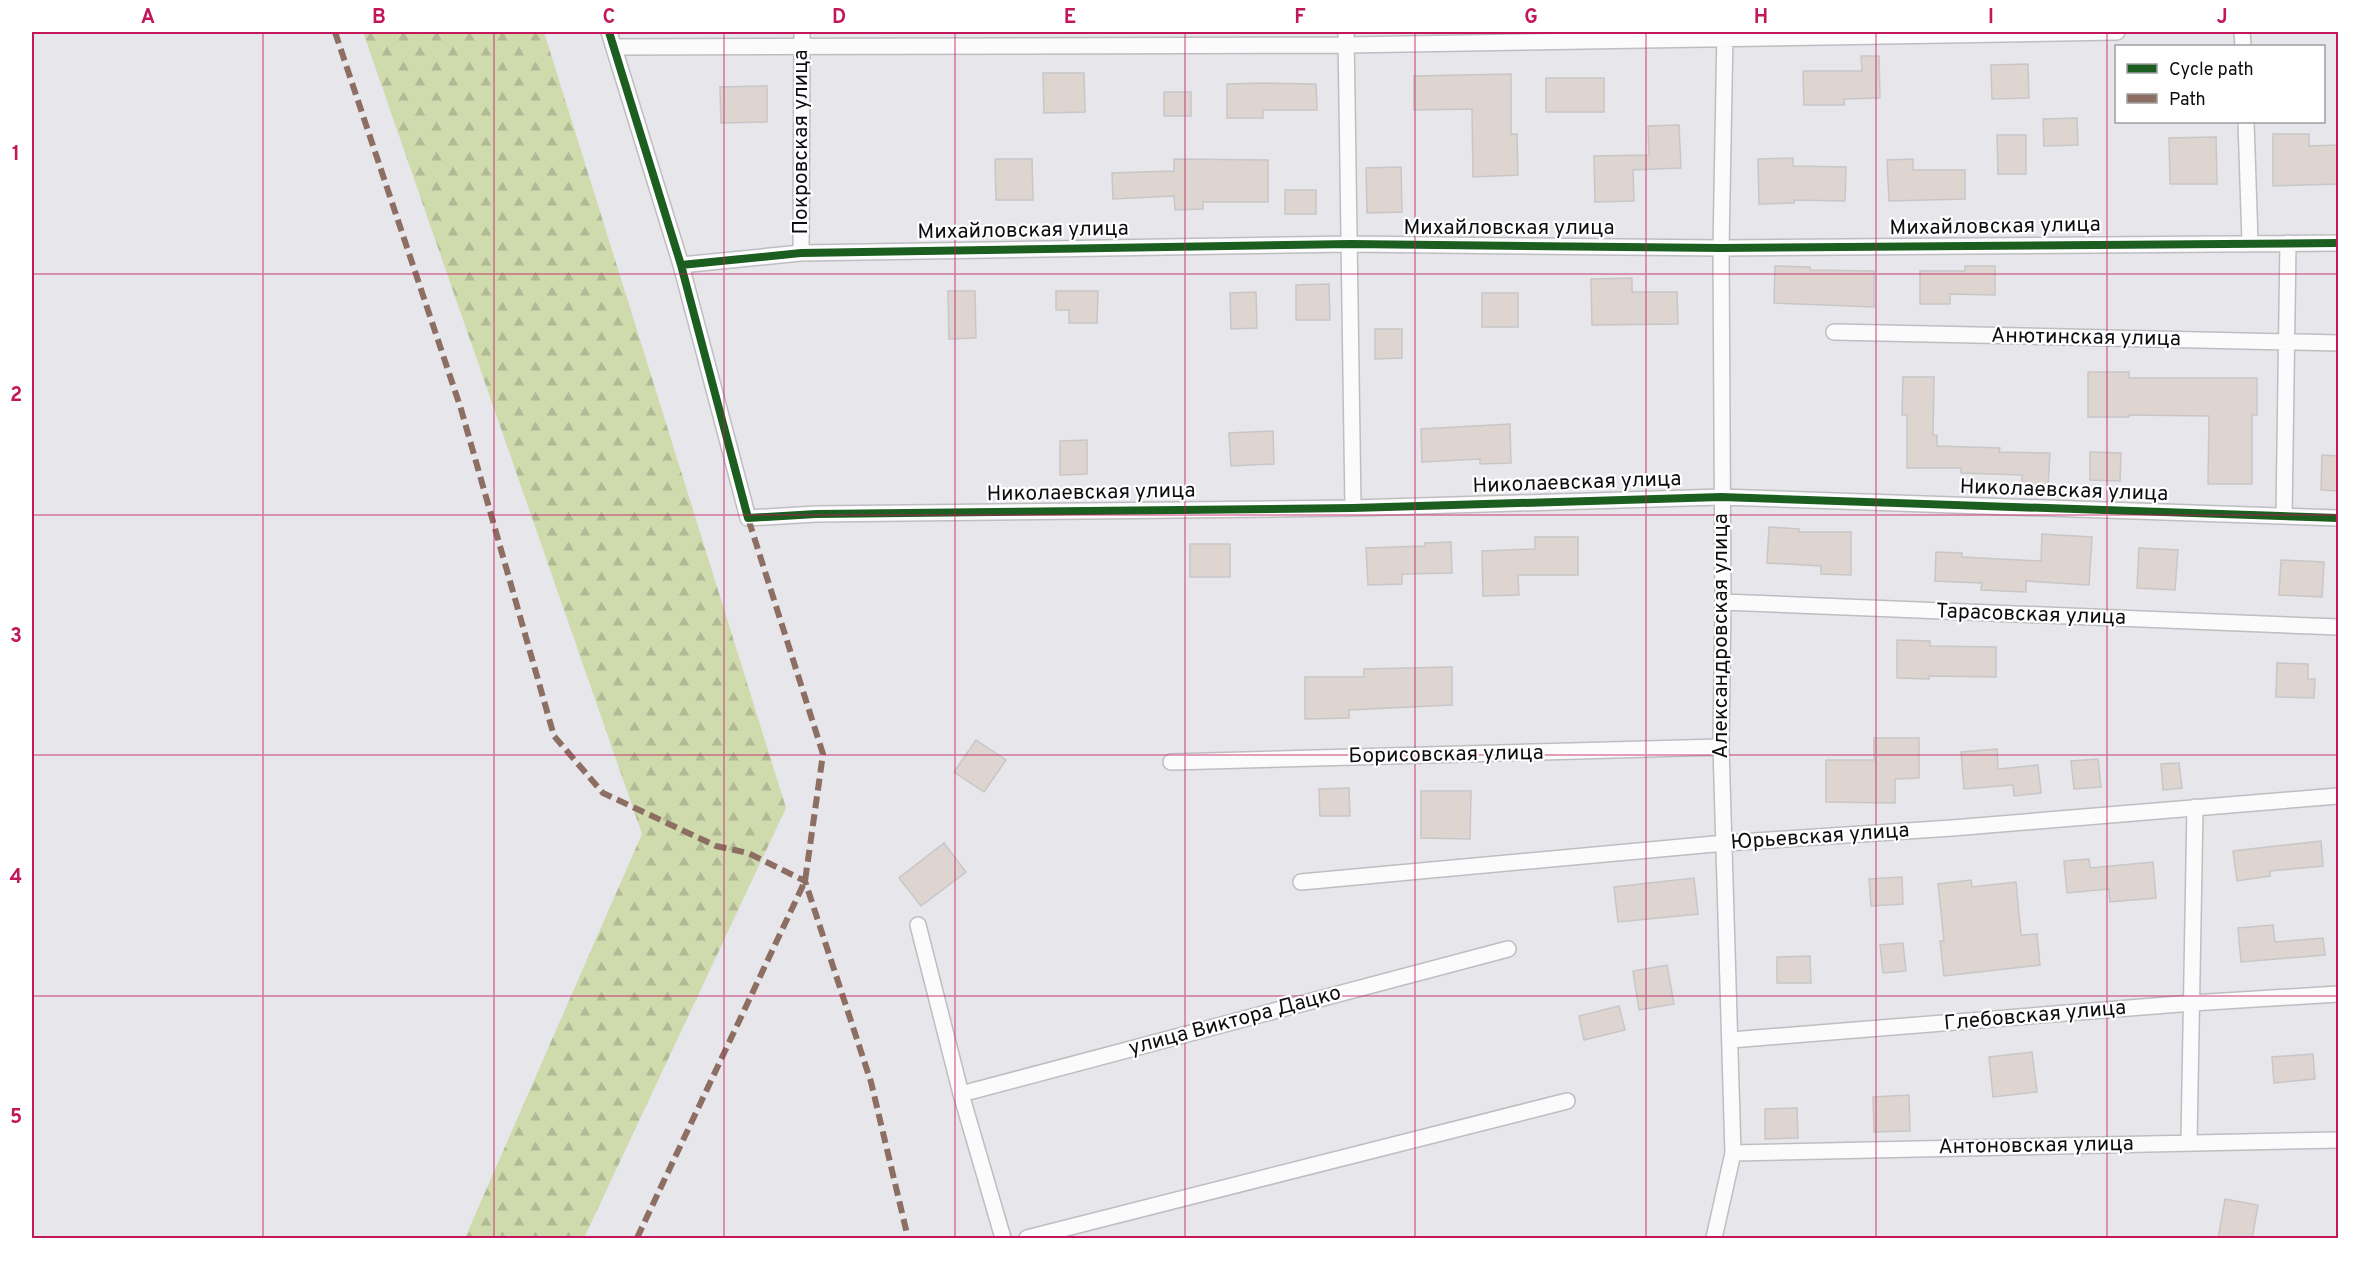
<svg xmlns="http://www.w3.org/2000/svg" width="2370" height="1270" font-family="Overpass,sans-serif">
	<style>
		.forest { fill: url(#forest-firs) }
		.building { fill: #ded5d0; stroke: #c8c6c7; stroke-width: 1.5 }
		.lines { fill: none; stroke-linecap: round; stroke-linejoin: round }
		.minor-casing { stroke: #bebec2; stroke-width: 18 }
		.minor { stroke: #fbfbfc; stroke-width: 15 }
		.quiet { stroke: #8d6e63; stroke-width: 6; stroke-dasharray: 12 6; stroke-linecap: butt }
		.cycleway-casing { stroke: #fff; stroke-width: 11 }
		.cycleway { stroke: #1b5e20; stroke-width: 8 }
		.grid { fill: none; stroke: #c2185b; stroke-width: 1.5; stroke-opacity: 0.55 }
		.labels { text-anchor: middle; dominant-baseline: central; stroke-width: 4.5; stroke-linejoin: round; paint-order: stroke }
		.street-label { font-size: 21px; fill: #0e0e11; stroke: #fff }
		.neatline { fill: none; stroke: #c2185b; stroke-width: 2 }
		.grid-label { font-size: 20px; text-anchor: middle; font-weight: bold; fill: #c2185b }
	</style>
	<defs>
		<pattern id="forest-firs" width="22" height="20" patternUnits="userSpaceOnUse" patternTransform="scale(1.5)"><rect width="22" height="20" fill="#cfdaad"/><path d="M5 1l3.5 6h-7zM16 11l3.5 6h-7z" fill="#b1ba94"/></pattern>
	</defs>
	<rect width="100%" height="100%" fill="#e6e6eb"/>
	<path class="forest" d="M 363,32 L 544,32 L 786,808 L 584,1238 L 465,1238 L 642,834 Z"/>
	<path class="building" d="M 1861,56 L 1879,56 L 1880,98 L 1844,99 L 1844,105 L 1804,105 L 1803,71 L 1862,71 Z
		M 2028,64 L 2029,98 L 1992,99 L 1991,65 Z
		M 1043,73 L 1084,73 L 1085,112 L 1044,113 Z
		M 1511,74 L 1511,134 L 1517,134 L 1518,175 L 1473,177 L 1472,109 L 1414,110 L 1414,76 Z
		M 1546,78 L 1604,78 L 1604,112 L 1546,112 Z
		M 1263,83 L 1316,84 L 1317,110 L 1263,110 L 1263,118 L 1227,118 L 1227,84 Z
		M 767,86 L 767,122 L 721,123 L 720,87 Z
		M 1164,92 L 1191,92 L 1191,116 L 1164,116 Z
		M 2077,118 L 2078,145 L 2044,146 L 2043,119 Z
		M 1679,125 L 1681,168 L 1633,170 L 1634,201 L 1595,202 L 1594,156 L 1649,155 L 1648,126 Z
		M 2273,134 L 2309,134 L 2309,146 L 2338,145 L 2338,184 L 2273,186 Z
		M 1997,135 L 2026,135 L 2026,174 L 1998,174 Z
		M 2216,137 L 2217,184 L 2170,184 L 2169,138 Z
		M 1793,158 L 1793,166 L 1846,167 L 1845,201 L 1794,200 L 1794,203 L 1759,204 L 1758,159 Z
		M 995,159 L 1032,159 L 1033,200 L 996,200 Z
		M 1174,159 L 1268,160 L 1268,202 L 1203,202 L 1203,209 L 1175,210 L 1174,196 L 1113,199 L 1112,173 L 1174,171 Z
		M 1913,159 L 1913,170 L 1965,170 L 1965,199 L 1889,201 L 1887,160 Z
		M 1401,167 L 1402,212 L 1367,213 L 1366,168 Z
		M 1285,190 L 1316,190 L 1316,214 L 1285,214 Z
		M 1775,266 L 1810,267 L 1810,270 L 1874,271 L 1874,307 L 1774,303 Z
		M 1965,266 L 1995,266 L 1995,295 L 1950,294 L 1950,304 L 1920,304 L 1920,271 L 1965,271 Z
		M 1632,278 L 1632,292 L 1677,292 L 1678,324 L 1592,325 L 1591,279 Z
		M 1329,284 L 1330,320 L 1296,320 L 1296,285 Z
		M 948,291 L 975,291 L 976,338 L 949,339 Z
		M 1056,291 L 1098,291 L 1097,323 L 1069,323 L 1069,310 L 1056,310 Z
		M 1256,292 L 1257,328 L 1231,329 L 1230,293 Z
		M 1482,293 L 1518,293 L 1518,327 L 1482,327 Z
		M 1375,329 L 1402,329 L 1402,358 L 1375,359 Z
		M 2088,372 L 2129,372 L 2129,378 L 2257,378 L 2257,415 L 2252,415 L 2252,484 L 2208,484 L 2209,416 L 2129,415 L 2129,417 L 2088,417 Z
		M 1903,377 L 1934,377 L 1933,435 L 1937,435 L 1937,446 L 2000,448 L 1999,452 L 2050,453 L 2048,486 L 2022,485 L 2022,475 L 1961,473 L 1961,468 L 1907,468 L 1907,415 L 1902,415 Z
		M 1510,424 L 1511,463 L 1480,464 L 1480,459 L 1422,462 L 1421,429 Z
		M 1273,431 L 1274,464 L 1231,466 L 1229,433 Z
		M 1087,440 L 1087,474 L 1060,475 L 1060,441 Z
		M 2090,452 L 2121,453 L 2120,481 L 2090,480 Z
		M 2322,455 L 2338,456 L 2338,491 L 2321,490 Z
		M 1769,527 L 1799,529 L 1799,532 L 1851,532 L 1851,575 L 1821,574 L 1821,566 L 1767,563 Z
		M 2042,534 L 2092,537 L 2089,585 L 2026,581 L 2026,592 L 1981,590 L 1982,583 L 1935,581 L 1936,552 L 1962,553 L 1962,557 L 2041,561 Z
		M 1535,537 L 1578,537 L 1578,575 L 1518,575 L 1519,595 L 1483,596 L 1482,551 L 1535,549 Z
		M 1451,542 L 1452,573 L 1402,574 L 1402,584 L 1368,585 L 1366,548 L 1425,546 L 1425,543 Z
		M 1190,544 L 1230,544 L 1230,577 L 1190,577 Z
		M 2139,548 L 2178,550 L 2175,590 L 2137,588 Z
		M 2281,560 L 2324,562 L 2322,597 L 2279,595 Z
		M 1897,640 L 1930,641 L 1930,646 L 1996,647 L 1996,677 L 1929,676 L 1929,679 L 1897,678 Z
		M 2277,663 L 2308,664 L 2308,679 L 2315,679 L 2314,698 L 2276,697 Z
		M 1452,667 L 1452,705 L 1349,710 L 1349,718 L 1305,719 L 1305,677 L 1364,677 L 1364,669 Z
		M 1874,738 L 1919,738 L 1919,778 L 1895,779 L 1895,803 L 1826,802 L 1826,760 L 1874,760 Z
		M 976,740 L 1006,760 L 984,792 L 954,772 Z
		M 1997,749 L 1998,769 L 2038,765 L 2041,793 L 2014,796 L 2013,785 L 1964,789 L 1961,752 Z
		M 2098,759 L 2101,787 L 2074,789 L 2071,761 Z
		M 2179,763 L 2182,788 L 2163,790 L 2161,764 Z
		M 1349,788 L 1350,816 L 1320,816 L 1319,789 Z
		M 1421,791 L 1471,791 L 1470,839 L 1421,838 Z
		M 2321,841 L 2323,866 L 2270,871 L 2270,876 L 2237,881 L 2233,851 Z
		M 944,843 L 966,872 L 921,906 L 899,878 Z
		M 2089,859 L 2090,868 L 2153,862 L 2156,898 L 2110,902 L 2109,889 L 2067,893 L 2064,861 Z
		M 1902,877 L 1903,904 L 1871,906 L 1869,879 Z
		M 1694,878 L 1698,914 L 1618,922 L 1614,887 Z
		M 1971,880 L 1972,887 L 2016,882 L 2021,935 L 2037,934 L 2040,965 L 1944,976 L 1940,941 L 1944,941 L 1938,884 Z
		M 2273,925 L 2275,942 L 2323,938 L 2325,955 L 2241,962 L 2238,928 Z
		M 1903,943 L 1906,971 L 1883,973 L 1880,945 Z
		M 1810,956 L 1811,983 L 1777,983 L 1777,957 Z
		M 1667,965 L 1674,1004 L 1639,1010 L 1633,971 Z
		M 1619,1006 L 1625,1030 L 1584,1040 L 1579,1016 Z
		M 2032,1052 L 2037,1092 L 1993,1097 L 1989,1057 Z
		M 2313,1054 L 2315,1079 L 2274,1083 L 2272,1057 Z
		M 1909,1095 L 1910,1131 L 1874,1132 L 1873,1097 Z
		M 1797,1108 L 1798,1138 L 1765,1139 L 1765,1109 Z
		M 2225,1199 L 2258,1205 L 2252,1239 L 2218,1239 Z"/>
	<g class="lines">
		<g class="minor-casing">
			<path id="minor" d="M 609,32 L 681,265 L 748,518 L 816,514 L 1353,508 L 1721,497 L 2338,518
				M 1346,32 L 1353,508
				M 2242,32 L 2243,46
				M 614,47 L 1346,45 L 2117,32
				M 2246,122 L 2250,242
				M 801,253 L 802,32
				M 681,265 L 801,253 L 1350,244 L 1721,248 L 2338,243
				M 1834,332 L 2338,343
				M 2284,516 L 2288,243
				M 1723,602 L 2338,627
				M 1171,762 L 1721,747
				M 1301,882 L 1725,843 L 1952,828 L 2338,796
				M 918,925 L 961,1094 L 1003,1238
				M 1731,1040 L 2192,1003 L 2338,994
				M 961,1094 L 1508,949
				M 2189,1142 L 2195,807
				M 1733,1153 L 2338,1140
				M 1027,1238 L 1567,1101
				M 1714,1238 L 1733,1153 L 1721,747 L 1723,602 L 1721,248 L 1725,32"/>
		</g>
		<use href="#minor" class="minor"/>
		<path class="quiet" d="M 335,32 L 461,409 L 554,736 L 603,793 L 716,846 L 748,853 L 805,881 L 871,1082 L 908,1238
			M 637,1238 L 805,881 L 823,754 L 748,518"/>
		<g class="cycleway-casing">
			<path id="cycleway" d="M 609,32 L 681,265 L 748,518 L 816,514 L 1353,508 L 1721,497 L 2338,518
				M 681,265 L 801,253 L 1350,244 L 1721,248 L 2338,243"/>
		</g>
		<use href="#cycleway" class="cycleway"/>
	</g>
	<path class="grid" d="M 263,32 L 263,1238M 494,32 L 494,1238M 724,32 L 724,1238M 955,32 L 955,1238M 1185,32 L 1185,1238M 1415,32 L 1415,1238M 1646,32 L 1646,1238M 1876,32 L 1876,1238M 2107,32 L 2107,1238M 32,274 L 2338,274M 32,515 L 2338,515M 32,755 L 2338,755M 32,996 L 2338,996"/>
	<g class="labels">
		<g class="street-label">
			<text transform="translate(801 142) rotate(-90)">Покровская улица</text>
			<text transform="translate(1995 227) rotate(-1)">Михайловская улица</text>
			<text x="1509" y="228">Михайловская улица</text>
			<text transform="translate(1023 231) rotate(-1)">Михайловская улица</text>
			<text transform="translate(2086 338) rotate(1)">Анютинская улица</text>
			<text transform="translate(1577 483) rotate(-2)">Николаевская улица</text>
			<text transform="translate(2064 491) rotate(2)">Николаевская улица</text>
			<text transform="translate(1091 493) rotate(-1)">Николаевская улица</text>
			<text transform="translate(2031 615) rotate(2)">Тарасовская улица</text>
			<text transform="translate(1721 636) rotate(-90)">Александровская улица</text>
			<text transform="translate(1446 755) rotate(-1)">Борисовская улица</text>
			<text transform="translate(1820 837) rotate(-4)">Юрьевская улица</text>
			<text transform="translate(2035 1016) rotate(-5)">Глебовская улица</text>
			<text transform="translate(1235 1021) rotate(-15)">улица Виктора Дацко</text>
			<text transform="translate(2036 1146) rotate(-1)">Антоновская улица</text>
		</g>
	</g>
	<rect width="2370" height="1270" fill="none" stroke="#ffffff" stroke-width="66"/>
	<rect x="2115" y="45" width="210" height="78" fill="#ffffff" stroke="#9f9fa0" stroke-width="1.5"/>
	<rect x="2127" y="64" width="30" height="9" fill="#1b5e20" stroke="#9f9fa0" stroke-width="1.5"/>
	<text x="2169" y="75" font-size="18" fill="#0e0e11">Cycle path</text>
	<rect x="2127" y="94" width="30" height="9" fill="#8d6e63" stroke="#9f9fa0" stroke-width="1.5"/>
	<text x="2169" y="105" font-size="18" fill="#0e0e11">Path</text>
	<rect x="33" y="33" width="2304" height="1204" class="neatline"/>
	<g class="grid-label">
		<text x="148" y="23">A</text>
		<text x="379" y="23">B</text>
		<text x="609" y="23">C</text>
		<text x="839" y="23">D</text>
		<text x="1070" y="23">E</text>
		<text x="1300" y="23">F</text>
		<text x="1531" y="23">G</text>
		<text x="1761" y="23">H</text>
		<text x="1991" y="23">I</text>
		<text x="2222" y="23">J</text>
		<text x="16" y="160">1</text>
		<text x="16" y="401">2</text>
		<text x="16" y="642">3</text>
		<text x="16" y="883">4</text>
		<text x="16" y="1123">5</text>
	</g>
</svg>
